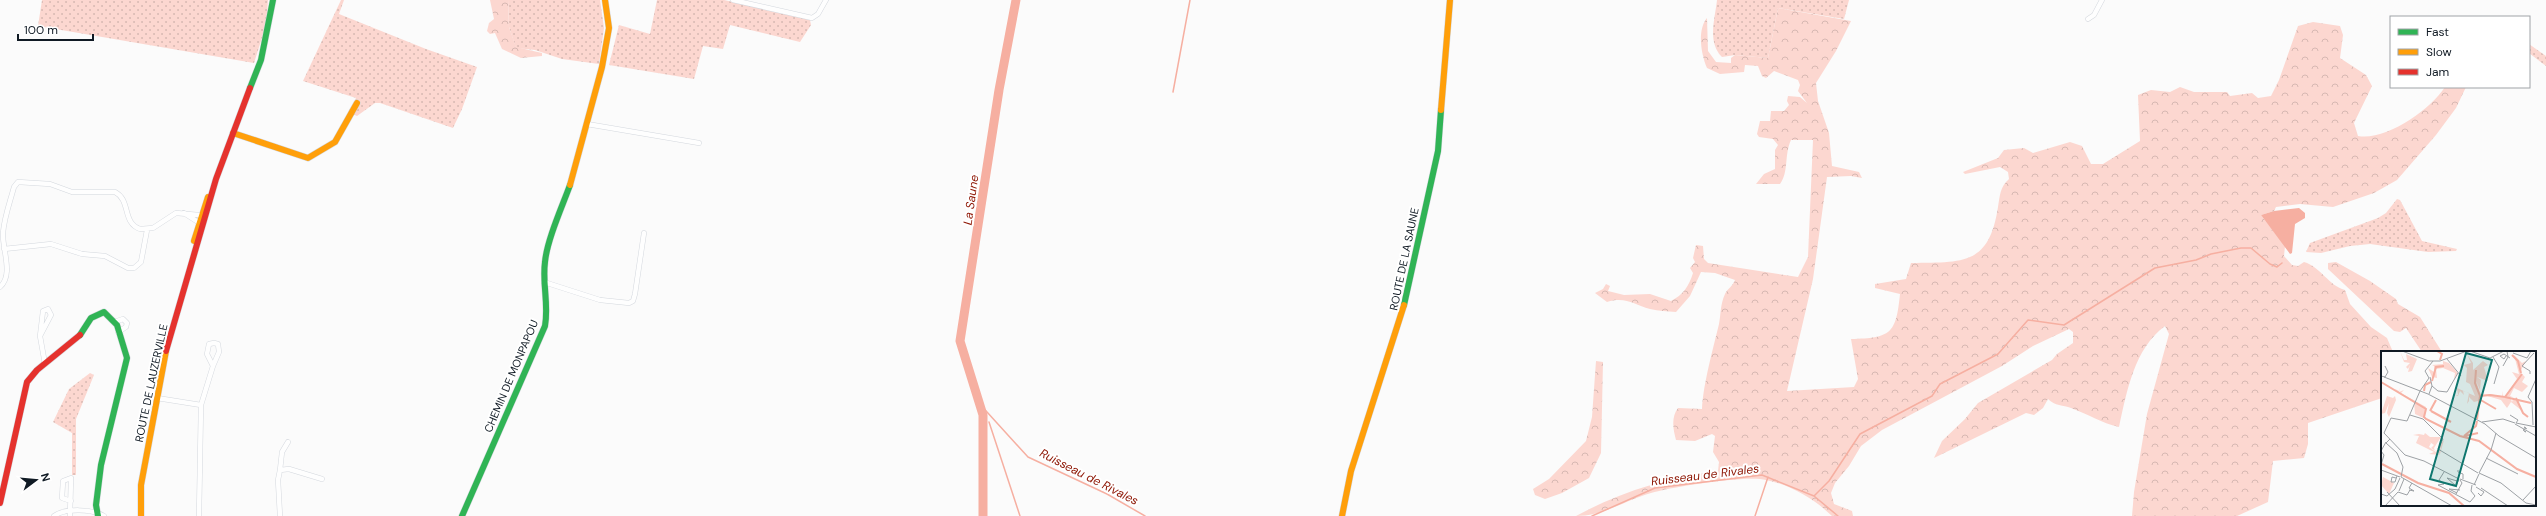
<svg xmlns="http://www.w3.org/2000/svg" width="2546" height="516" font-family="'DM Sans',sans-serif">
	<style>
		.grass { fill: url(#grass-dots) }
		.forest { fill: url(#forest-crowns) }
		.water { fill: #f6afa1 }
		.lines { fill: none; stroke-linecap: round; stroke-linejoin: round }
		.stream { stroke: #f6afa1; stroke-width: 1.5 }
		.river { stroke: #f6afa1; stroke-width: 9 }
		.street-casing { stroke: #d4d8de; stroke-width: 5.5 }
		.fast-casing { stroke: #d4d8de; stroke-width: 7 }
		.slow-casing { stroke: #d4d8de; stroke-width: 7 }
		.jam-casing { stroke: #d4d8de; stroke-width: 7 }
		.street { stroke: #fefefe; stroke-width: 4.5 }
		.fast { stroke: #30b455; stroke-width: 6 }
		.slow { stroke: #ff9f0a; stroke-width: 6 }
		.jam { stroke: #e5322d; stroke-width: 6 }
		.labels { text-anchor: middle; dominant-baseline: central; stroke-width: 4; stroke-linejoin: round; paint-order: stroke }
		.street-label { font-size: 11px; fill: #101a24; stroke: #fff }
		.water-label { font-size: 12px; font-style: italic; fill: #8c1300; stroke: #fff }
		.inset-river { fill: none; stroke: #f6afa1; stroke-width: 2 }
		.inset-road { fill: none; stroke: #9da1a5; stroke-width: 1 }
		.view { fill: #0f766e; fill-opacity: 0.15; stroke: #0f766e; stroke-width: 2 }
		.inset-edge { fill: none; stroke: #101a24; stroke-width: 2 }
	</style>
	<defs>
		<pattern id="grass-dots" width="8" height="8" patternUnits="userSpaceOnUse"><rect width="8" height="8" fill="#fcd7d0"/><path d="M2 2h.1M6 6h.1" fill="none" stroke="#d7b8b2" stroke-width="1.8" stroke-linecap="round"/></pattern>
		<pattern id="forest-crowns" width="20" height="18" patternUnits="userSpaceOnUse"><rect width="20" height="18" fill="#fcd7d0"/><path d="M2 6a3 3 0 1 1 6 0M12 15a3 3 0 1 1 6 0" fill="none" stroke="#d7b8b2"/></pattern>
	</defs>
	<rect width="100%" height="100%" fill="#fbfbfb"/>
	<path class="grass" d="M 42,0 L 268,0 L 266,25 L 254,63 L 38,26 Z
		M 341,0 L 344,0 L 339,14 L 426,49 L 477,67 L 462,109 L 453,128 L 380,103 L 375,103 L 357,116 L 348,112 L 356,98 L 303,81 Z
		M 508,0 L 600,0 L 604,28 L 599,64 L 562,59 L 535,50 L 516,48 L 509,27 Z
		M 657,0 L 724,0 L 810,20 L 811,25 L 800,42 L 730,25 L 723,49 L 703,46 L 694,79 L 609,65 L 619,25 L 650,34 Z
		M 1717,0 L 1849,0 L 1844,19 L 1778,8 L 1768,58 L 1735,55 L 1722,57 C 1707,42 1715,19 1717,0 Z
		M 2529,44 L 2546,56 L 2546,66 L 2529,53 Z
		M 2397,199 L 2400,200 L 2422,241 L 2457,249 L 2456,251 L 2428,252 L 2370,244 L 2350,246 L 2321,253 L 2306,252 L 2310,243 L 2378,218 L 2386,213 Z
		M 90,373 L 94,375 L 76,419 L 76,475 L 72,475 L 72,433 L 53,422 L 69,389 Z"/>
	<path class="forest" d="M 490,0 L 508,0 L 509,27 L 516,47 L 542,53 L 542,56 L 521,58 L 502,49 L 495,33 L 490,34 L 487,31 L 489,23 L 494,19 Z
		M 1778,8 L 1851,21 L 1836,51 L 1816,83 L 1818,101 L 1829,133 L 1832,166 L 1859,172 L 1862,178 L 1851,176 L 1827,177 L 1813,279 L 1787,391 L 1854,387 L 1858,379 L 1851,339 C 1891,338 1896,334 1900,294 L 1875,288 L 1875,284 L 1906,279 L 1911,263 C 1963,262 1989,266 1998,207 C 2000,195 2000,187 2009,179 L 2008,172 L 2000,167 L 1965,174 L 1963,172 L 1998,158 L 2004,150 L 2024,148 L 2033,153 L 2070,142 L 2082,146 L 2091,164 L 2103,164 L 2140,141 L 2138,95 L 2151,90 L 2170,92 L 2180,87 L 2194,92 L 2227,92 L 2230,96 L 2252,93 L 2258,98 L 2271,96 L 2279,80 L 2298,26 L 2313,22 L 2340,26 L 2343,35 L 2340,58 L 2366,75 L 2372,86 L 2354,123 L 2358,136 C 2386,141 2430,110 2445,87 L 2466,87 L 2456,108 L 2436,135 L 2397,180 L 2374,193 L 2333,207 L 2300,204 L 2276,207 L 2274,211 L 2261,215 L 2285,246 L 2284,256 L 2292,265 L 2298,266 L 2304,262 C 2321,267 2329,286 2345,290 L 2350,304 L 2371,327 L 2387,338 L 2393,352 L 2382,352 L 2382,398 L 2308,423 L 2308,444 L 2304,458 L 2273,461 L 2268,502 L 2237,516 L 2132,516 L 2134,492 L 2147,414 L 2169,334 L 2165,326 C 2134,349 2127,391 2119,427 C 2101,423 2088,414 2071,408 C 2063,405 2055,406 2048,399 L 2043,408 L 2034,415 L 2026,413 L 1934,458 L 1942,441 L 1965,419 L 1978,403 L 2052,360 L 2057,354 L 2073,343 L 2073,332 L 2069,329 L 2033,346 L 2002,366 L 1882,430 L 1861,446 L 1849,466 L 1835,483 L 1831,493 L 1834,504 L 1852,511 L 1853,516 L 1832,516 C 1814,499 1791,485 1766,480 C 1746,475 1672,487 1651,493 C 1626,500 1603,516 1576,516 C 1622,491 1667,478 1718,471 L 1719,462 L 1713,452 L 1715,436 L 1712,434 L 1695,441 L 1676,440 C 1673,429 1671,417 1678,408 L 1702,409 C 1703,385 1713,349 1719,324 C 1721,314 1720,305 1725,294 C 1727,289 1733,286 1735,280 L 1715,273 L 1701,272 L 1690,296 L 1676,312 C 1667,311 1659,311 1650,309 C 1634,305 1626,296 1607,302 L 1595,293 L 1603,289 L 1606,284 L 1610,286 L 1608,291 L 1624,295 L 1650,294 L 1671,301 C 1683,295 1689,286 1693,273 L 1690,268 L 1695,262 L 1693,258 L 1696,245 L 1703,246 L 1704,259 L 1708,263 L 1798,277 L 1808,257 L 1813,140 L 1791,140 C 1784,155 1789,172 1780,184 L 1756,184 L 1764,174 L 1775,169 L 1775,150 L 1778,145 L 1773,139 L 1759,137 L 1757,134 L 1760,121 L 1770,121 L 1771,111 L 1784,111 L 1789,105 L 1787,101 L 1788,96 L 1800,97 L 1807,103 L 1798,91 L 1800,85 L 1798,80 L 1774,71 L 1766,78 L 1762,76 L 1758,66 L 1745,65 L 1744,72 L 1720,74 L 1707,68 C 1701,54 1697,30 1707,18 L 1708,51 L 1716,62 L 1731,63 L 1731,58 L 1735,55 L 1768,58 Z
		M 2336,262 L 2370,281 L 2396,299 L 2398,304 L 2420,317 L 2442,352 L 2422,352 L 2406,328 L 2400,332 L 2394,331 L 2328,269 L 2328,263 Z
		M 1596,361 L 1603,362 L 1601,453 L 1589,478 L 1562,493 L 1545,499 L 1535,495 L 1533,489 L 1549,479 L 1586,441 L 1592,417 Z"/>
	<path class="water" d="M 2299,208 L 2305,213 L 2305,218 L 2295,224 L 2292,253 L 2290,254 L 2261,215 L 2274,211 Z"/>
	<g class="lines">
		<path class="stream" d="M 1173,92 L 1190,0
			M 977,401 L 1028,457 L 1107,494 L 1145,516
			M 983,415 L 985,417
			M 989,422 L 1020,516
			M 1814,496 L 1829,481 L 1860,434 L 1932,396 L 1940,384 L 1998,354 L 2028,320 L 2064,325 L 2155,268 L 2196,260 L 2211,254 L 2241,248 L 2251,248 L 2270,264 L 2277,267 L 2282,263
			M 1592,516 L 1655,488 L 1762,475 L 1814,496 L 1838,516
			M 1755,516 L 1768,477"/>
		<path class="river" d="M 983,516 L 983,415 L 960,341 L 999,90 L 1016,0"/>
		<g class="street-casing">
			<path id="street" d="M 733,0 L 812,18 L 818,14 L 826,0
				M 2088,19 L 2094,15 L 2102,0
				M 587,124 L 699,143
				M 4,249 L 51,244 L 82,254 L 105,256 L 128,268 L 134,268 L 141,262 L 147,230
				M 544,282 L 600,300 L 629,303 L 633,301 L 635,294 L 644,233
				M 0,287 C 14,275 2,249 3,233 C 4,218 10,202 14,187 L 18,182 L 50,184 L 72,192 L 115,192 C 131,200 122,223 140,229 L 153,228 L 176,213 L 199,215 L 204,220 L 198,222 L 184,213
				M 114,322 L 123,319 L 127,323 L 126,327 L 118,332
				M 40,336 L 43,311 L 48,309 L 51,315 L 40,336 L 45,364
				M 214,343 L 218,344 L 219,352 L 213,366 L 207,354 L 209,344 Z
				M 157,398 L 201,405
				M 280,470 L 282,452 L 288,442
				M 54,516 C 65,508 93,509 104,516
				M 70,516 L 71,478 L 63,481 L 62,498 L 71,501
				M 199,516 L 201,405 L 213,366
				M 280,516 L 278,480 L 280,470 L 289,469 L 322,479"/>
		</g>
		<g class="fast-casing">
			<path id="fast" d="M 250,88 L 261,60 L 273,0
				M 1404,305 L 1438,151 L 1441,110
				M 80,335 L 91,318 L 104,312 L 117,325 L 127,358 L 101,465 L 96,505 L 98,516
				M 462,516 L 545,326 C 549,304 542,284 545,262 C 547,240 562,207 570,185"/>
		</g>
		<g class="slow-casing">
			<path id="slow" d="M 1441,110 L 1450,0
				M 233,133 L 308,158 L 335,142 L 357,103
				M 570,185 L 602,67 L 609,28 L 605,0
				M 194,241 L 208,197
				M 141,516 L 141,485 L 166,351
				M 1342,516 L 1351,471 L 1404,305"/>
		</g>
		<g class="jam-casing">
			<path id="jam" d="M 166,351 L 216,179 L 250,88
				M 0,503 L 27,382 L 37,370 L 80,335"/>
		</g>
		<use href="#street" class="street"/>
		<use href="#fast" class="fast"/>
		<use href="#slow" class="slow"/>
		<use href="#jam" class="jam"/>
	</g>
	<g class="labels">
		<g class="street-label">
			<text transform="translate(1404 259) rotate(-78)">ROUTE DE LA SAUNE</text>
			<text transform="translate(511 376) rotate(-67)">CHEMIN DE MONPAPOU</text>
			<text transform="translate(151 383) rotate(-78)">ROUTE DE LAUZERVILLE</text>
		</g>
		<g class="water-label">
			<text transform="translate(971 200) rotate(-82)">La Saune</text>
			<text transform="translate(1705 475) rotate(-7)">Ruisseau de Rivales</text>
			<text transform="translate(1089 477) rotate(27)">Ruisseau de Rivales</text>
		</g>
	</g>
	<g transform="translate(2381 351)">
		<rect width="155" height="155" fill="#fbfbfb"/>
		<path d="M 44,82 L 49,86 L 60,86 L 53,97 L 54,100 L 60,98 L 58,95 L 63,89 L 59,103 L 50,97 L 53,94 L 42,86 Z" fill="#fcd7d0"/>
		<path d="M 19,0 L 23,9 L 26,9 L 25,3 L 36,8 L 31,20 L 27,21 L 29,14 L 27,18 L 25,16 L 29,12 L 23,11 ZM 86,3 L 92,12 L 92,19 L 102,10 L 107,14 L 103,16 L 107,30 L 96,26 L 100,29 L 99,39 L 95,30 L 100,44 L 110,43 L 121,46 L 122,40 L 122,46 L 124,45 L 136,28 L 131,21 L 138,23 L 133,4 L 141,12 L 145,10 L 139,21 L 144,26 L 141,31 L 147,35 L 141,41 L 133,37 L 129,45 L 134,47 L 136,47 L 129,46 L 131,51 L 132,48 L 136,49 L 140,59 L 130,51 L 126,57 L 120,49 L 103,44 L 98,48 L 98,60 L 97,50 L 93,51 L 88,46 L 88,50 L 86,53 L 88,42 L 82,40 L 83,44 L 79,40 L 77,45 L 74,44 L 77,44 L 76,37 L 94,45 L 89,33 L 85,31 L 86,17 L 83,14 L 90,12 ZM 62,10 L 68,12 L 77,22 L 73,28 L 74,22 L 62,17 L 55,18 L 56,27 L 51,26 L 47,17 L 53,21 L 53,15 L 51,14 L 62,13 ZM 20,34 L 18,41 L 23,39 L 20,42 L 45,56 L 43,66 L 47,69 L 34,63 L 33,50 L 16,41 L 14,38 L 18,40 ZM 6,45 L 12,47 L 14,45 L 15,49 L 8,66 L 6,62 L 8,52 L 4,62 L 0,63 ZM 38,83 L 43,84 L 50,92 L 48,96 L 59,104 L 48,103 L 53,101 L 35,92 L 38,85 L 32,84 Z" fill="#fcd7d0"/>
		<path d="M 2,126 L 13,132 L 8,143 L 0,134 Z" fill="#fcd7d0"/>
		<path class="inset-river" d="M 56,0 L 61,3 L 59,9M 131,4 L 137,10 L 140,22M 95,19 L 94,32 L 99,45M 51,30 L 55,16 L 63,15M 0,31 L 45,58 L 43,66 L 45,68 L 79,85 L 98,90 L 136,118 L 155,126M 43,40 L 44,34 L 50,31M 124,46 L 150,52M 135,47 L 142,62 L 147,66M 98,48 L 115,58M 49,60 L 55,49M 50,60 L 70,71M 96,68 L 99,45 L 109,44 L 124,46 L 141,23M 83,85 L 95,75 L 96,70M 84,85 L 97,82M 1,113 L 37,132 L 68,142 L 83,155"/>
		<path class="inset-road" d="M 21,0 L 48,10 L 59,10 L 86,0M 89,0 L 109,7 L 123,0M 132,2 L 146,7 L 150,0M 125,5 L 123,8 L 119,5 L 123,3 L 129,7M 112,6 L 118,16 L 113,33M 66,8 L 80,25M 122,15 L 127,6 L 126,0M 149,23 L 149,20 L 141,15 L 153,2M 0,25 L 4,26 L 7,21 L 4,15M 3,26 L 47,43 L 104,73 L 118,85 L 155,107M 51,35 L 57,40 L 66,41 L 77,22M 39,40 L 48,27 L 44,20 L 52,10M 48,43 L 51,35 L 49,26M 29,64 L 42,68 L 62,88 L 57,98 L 97,122M 129,64 L 137,69 L 135,72M 101,71 L 122,68 L 134,72M 135,72 L 155,76M 134,73 L 155,85M 152,74 L 151,51 L 147,46 L 155,28M 143,80 L 145,81 L 142,79 L 145,77 L 143,76 L 146,78M 3,82 L 24,104 L 43,110 L 78,128M 3,82 L 10,67 L 26,70 L 39,40M 9,88 L 5,92 L 16,102 L 22,116 L 20,126M 105,107 L 137,123M 0,114 L 3,104 L 0,100 L 5,91M 0,119 L 19,126M 77,119 L 77,121 L 82,123 L 82,128M 63,121 L 58,129 L 63,133 L 57,134 L 89,151M 98,122 L 120,132 L 145,152 L 155,154M 98,122 L 110,99 L 115,82M 20,126 L 71,155M 15,127 L 11,126 L 10,131 L 14,131 L 16,125M 79,128 L 95,134M 76,130 L 66,127 L 75,135 L 78,128M 93,134 L 98,123M 95,136 L 103,141 L 100,145 L 97,142M 100,137 L 127,155M 14,138 L 19,127M 28,139 L 33,140 L 28,137 L 31,132M 18,140 L 23,128M 6,141 L 19,155M 17,141 L 26,144 L 29,139M 76,142 L 68,138 L 79,139M 0,143 L 6,145 L 14,138M 75,143 L 81,132 L 79,129M 142,149 L 155,135M 89,151 L 94,145 L 90,140 L 91,134M 4,155 L 17,141"/>
		<path class="view" d="M 85,2 L 111,9 L 75,135 L 49,128 Z"/>
		<rect width="155" height="155" class="inset-edge"/>
	</g>
	<rect x="2390" y="16" width="140" height="72" fill="#ffffff" stroke="#9fa3a7"/>
	<rect x="2398" y="29" width="20" height="6" fill="#30b455" stroke="#9fa3a7"/>
	<text x="2426" y="36" font-size="12" fill="#101a24">Fast</text>
	<rect x="2398" y="49" width="20" height="6" fill="#ff9f0a" stroke="#9fa3a7"/>
	<text x="2426" y="56" font-size="12" fill="#101a24">Slow</text>
	<rect x="2398" y="69" width="20" height="6" fill="#e5322d" stroke="#9fa3a7"/>
	<text x="2426" y="76" font-size="12" fill="#101a24">Jam</text>
	<g transform="translate(36 480) rotate(74)" stroke="#ffffff" stroke-width="3" paint-order="stroke">
	<path d="M0-3L7 15L0 10L-7 15Z" fill="#101a24"/>
	<text y="-6" font-size="11" font-weight="bold" text-anchor="middle" fill="#101a24">N</text>
	</g>
	<path d="M18 34v6h75v-6" fill="none" stroke="#101a24" stroke-width="2"/>
	<text x="24" y="34" font-size="12" fill="#101a24" stroke="#ffffff" stroke-width="3" paint-order="stroke">100 m</text>
</svg>
